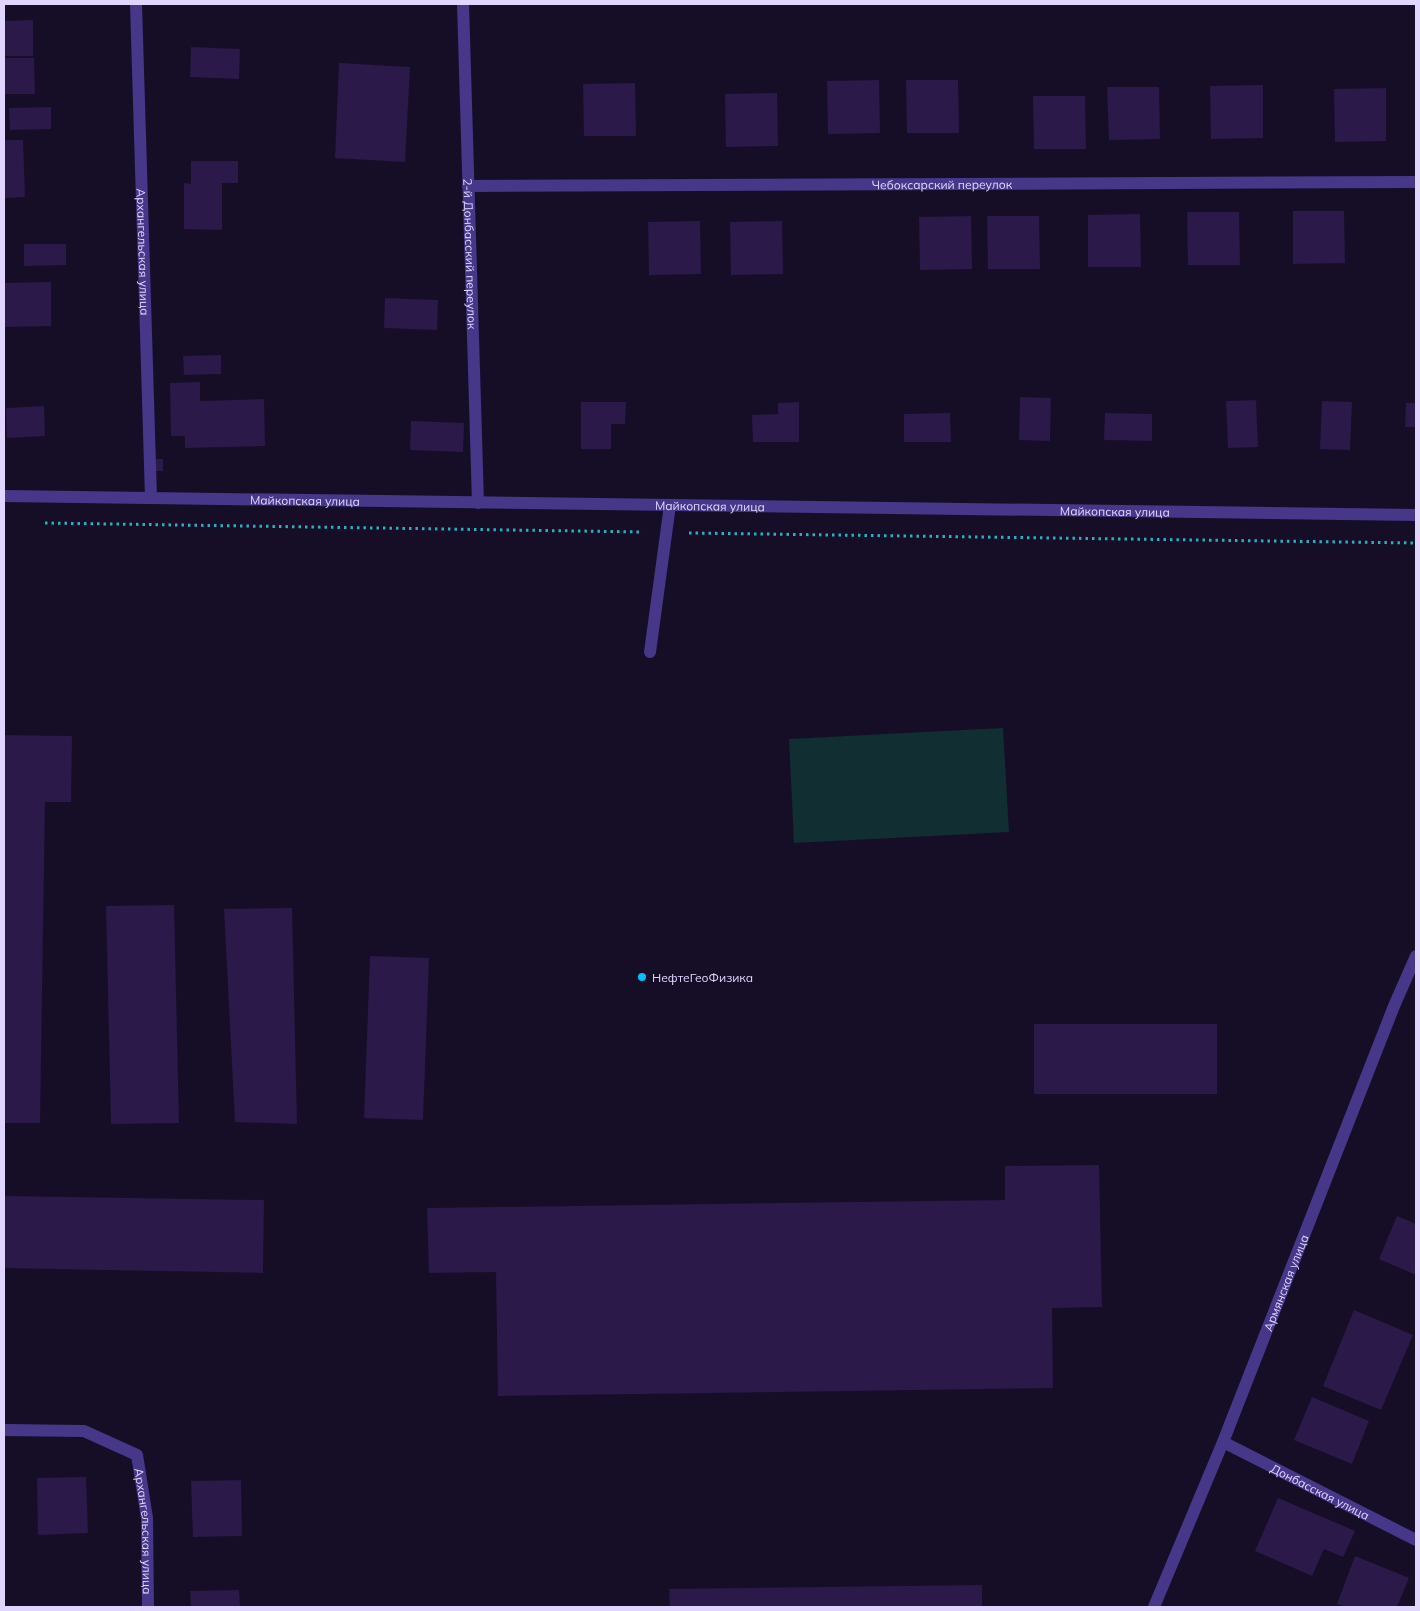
<svg xmlns="http://www.w3.org/2000/svg" width="1420" height="1611" font-family="Mulish,sans-serif">
	<style>
		.green { fill: #112e32 }
		.building { fill: #2a1949 }
		.lines { fill: none; stroke-linecap: round; stroke-linejoin: round }
		.path { stroke: #29b1be; stroke-width: 3; stroke-dasharray: 2.5 4; stroke-linecap: butt }
		.service { stroke: #463789; stroke-width: 12 }
		.minor { stroke: #463789; stroke-width: 12 }
		.tertiary { stroke: #463789; stroke-width: 12 }
		.poi-dot { fill: #01c0ff; stroke: #160e27; stroke-width: 2 }
		.labels { text-anchor: middle; dominant-baseline: central; stroke-width: 4.5; stroke-linejoin: round; paint-order: stroke }
		.street-label { font-size: 12px; fill: #e0d5ff; stroke: #160e27 }
		.poi-label { font-size: 12px; fill: #e0d5ff; stroke: #160e27; text-anchor: start }
	</style>
	<rect width="100%" height="100%" fill="#160e27"/>
	<path class="green" d="M 1003,728 L 1009,832 L 794,843 L 789,739 Z"/>
	<path class="building" d="M 33,20 L 33,56 L 4,56 L 4,21 Z
		M 191,47 L 240,49 L 239,79 L 190,77 Z
		M 4,58 L 34,58 L 35,94 L 4,94 Z
		M 339,63 L 410,67 L 405,162 L 335,158 Z
		M 879,80 L 880,133 L 828,134 L 827,81 Z
		M 906,80 L 958,80 L 959,133 L 907,133 Z
		M 635,83 L 636,136 L 584,136 L 583,84 Z
		M 1263,85 L 1263,138 L 1211,139 L 1210,86 Z
		M 1107,87 L 1159,87 L 1160,139 L 1109,140 Z
		M 1386,88 L 1386,141 L 1335,142 L 1334,89 Z
		M 777,93 L 778,146 L 726,147 L 725,94 Z
		M 1033,96 L 1085,96 L 1086,149 L 1034,149 Z
		M 51,107 L 51,129 L 10,130 L 9,108 Z
		M 4,140 L 23,140 L 25,197 L 4,198 Z
		M 191,161 L 238,161 L 238,183 L 222,183 L 222,230 L 184,229 L 184,183 L 191,184 Z
		M 1293,211 L 1344,211 L 1345,263 L 1293,264 Z
		M 1187,212 L 1239,212 L 1240,265 L 1188,265 Z
		M 1140,214 L 1141,267 L 1088,267 L 1088,215 Z
		M 971,216 L 972,269 L 920,270 L 919,217 Z
		M 987,216 L 1039,216 L 1040,269 L 988,269 Z
		M 700,221 L 701,274 L 649,275 L 648,222 Z
		M 782,221 L 783,274 L 731,275 L 730,222 Z
		M 24,244 L 66,244 L 66,265 L 24,266 Z
		M 51,282 L 51,326 L 4,327 L 4,283 Z
		M 385,298 L 438,300 L 437,330 L 384,328 Z
		M 221,355 L 221,374 L 184,375 L 183,356 Z
		M 200,382 L 200,401 L 264,399 L 265,446 L 185,448 L 185,436 L 171,436 L 170,383 Z
		M 1020,397 L 1051,398 L 1050,441 L 1019,440 Z
		M 1256,400 L 1258,447 L 1228,448 L 1226,401 Z
		M 1322,401 L 1352,402 L 1350,450 L 1320,449 Z
		M 581,402 L 626,402 L 625,424 L 611,424 L 611,449 L 581,449 Z
		M 799,402 L 799,442 L 753,442 L 752,415 L 778,414 L 778,403 Z
		M 1406,403 L 1416,403 L 1416,427 L 1405,427 Z
		M 44,406 L 45,436 L 7,438 L 6,408 Z
		M 950,413 L 951,442 L 904,442 L 904,414 Z
		M 1105,413 L 1152,414 L 1152,441 L 1104,440 Z
		M 411,421 L 464,423 L 463,452 L 410,450 Z
		M 156,459 L 163,459 L 163,471 L 156,471 Z
		M 4,735 L 72,736 L 71,802 L 45,802 L 40,1123 L 4,1123 Z
		M 174,905 L 179,1123 L 111,1124 L 106,906 Z
		M 292,908 L 297,1124 L 235,1122 L 224,909 Z
		M 370,956 L 429,958 L 423,1120 L 364,1118 Z
		M 1034,1024 L 1217,1024 L 1217,1094 L 1034,1094 Z
		M 1099,1165 L 1102,1307 L 1052,1308 L 1053,1388 L 498,1396 L 496,1272 L 429,1273 L 427,1208 L 1005,1200 L 1005,1166 Z
		M 4,1196 L 264,1200 L 263,1273 L 4,1268 Z
		M 1397,1216 L 1416,1224 L 1416,1275 L 1379,1259 Z
		M 1354,1310 L 1413,1335 L 1381,1410 L 1323,1386 Z
		M 1312,1397 L 1369,1421 L 1352,1464 L 1294,1440 Z
		M 86,1477 L 88,1533 L 38,1535 L 37,1478 Z
		M 241,1480 L 242,1536 L 193,1537 L 191,1481 Z
		M 1278,1498 L 1355,1531 L 1343,1557 L 1324,1549 L 1312,1576 L 1255,1551 Z
		M 1355,1556 L 1409,1578 L 1397,1607 L 1345,1607 L 1337,1604 Z
		M 982,1585 L 982,1607 L 670,1607 L 669,1589 Z
		M 239,1590 L 240,1607 L 191,1607 L 190,1591 Z"/>
	<g class="lines">
		<path class="path" d="M 45,523 L 643,532
			M 689,533 L 1416,543"/>
		<path class="service" d="M 650,652 L 670,505"/>
		<g class="minor">
			<path id="s1" d="M 136,4 L 151,498"/>
			<path id="s2" d="M 463,4 L 478,503"/>
			<path id="s3" d="M 468,186 L 1416,182"/>
			<path id="s4" d="M 4,1430 L 84,1431 L 137,1455 L 147,1518 L 148,1607"/>
			<path id="s5" d="M 1223,1442 L 1416,1540"/>
			<path id="s6" d="M 1154,1607 L 1223,1442 L 1394,1006 L 1416,956"/>
		</g>
		<path class="tertiary" id="s7" d="M 4,496 L 1416,515"/>
	</g>
	<circle class="poi-dot" cx="642" cy="977" r="5"/>
	<g class="labels">
		<g class="street-label">
			<text stroke="none"><textPath href="#s3" startOffset="474">Чебоксарский переулок</textPath></text>
			<text stroke="none"><textPath href="#s1" startOffset="248">Архангельская улица</textPath></text>
			<text stroke="none"><textPath href="#s2" startOffset="250">2-й Донбасский переулок</textPath></text>
			<text stroke="none"><textPath href="#s7" startOffset="301">Майкопская улица</textPath></text>
			<text stroke="none"><textPath href="#s7" startOffset="706">Майкопская улица</textPath></text>
			<text stroke="none"><textPath href="#s7" startOffset="1111">Майкопская улица</textPath></text>
			<text stroke="none"><textPath href="#s6" startOffset="350">Армянская улица</textPath></text>
			<text stroke="none"><textPath href="#s5" startOffset="109">Донбасская улица</textPath></text>
			<text stroke="none"><textPath href="#s4" startOffset="215">Архангельская улица</textPath></text>
		</g>
		<g class="poi-label">
			<text x="652" y="977">НефтеГеоФизика</text>
		</g>
	</g>
	<rect width="1420" height="1611" fill="none" stroke="#e0d5ff" stroke-width="10"/>
</svg>
